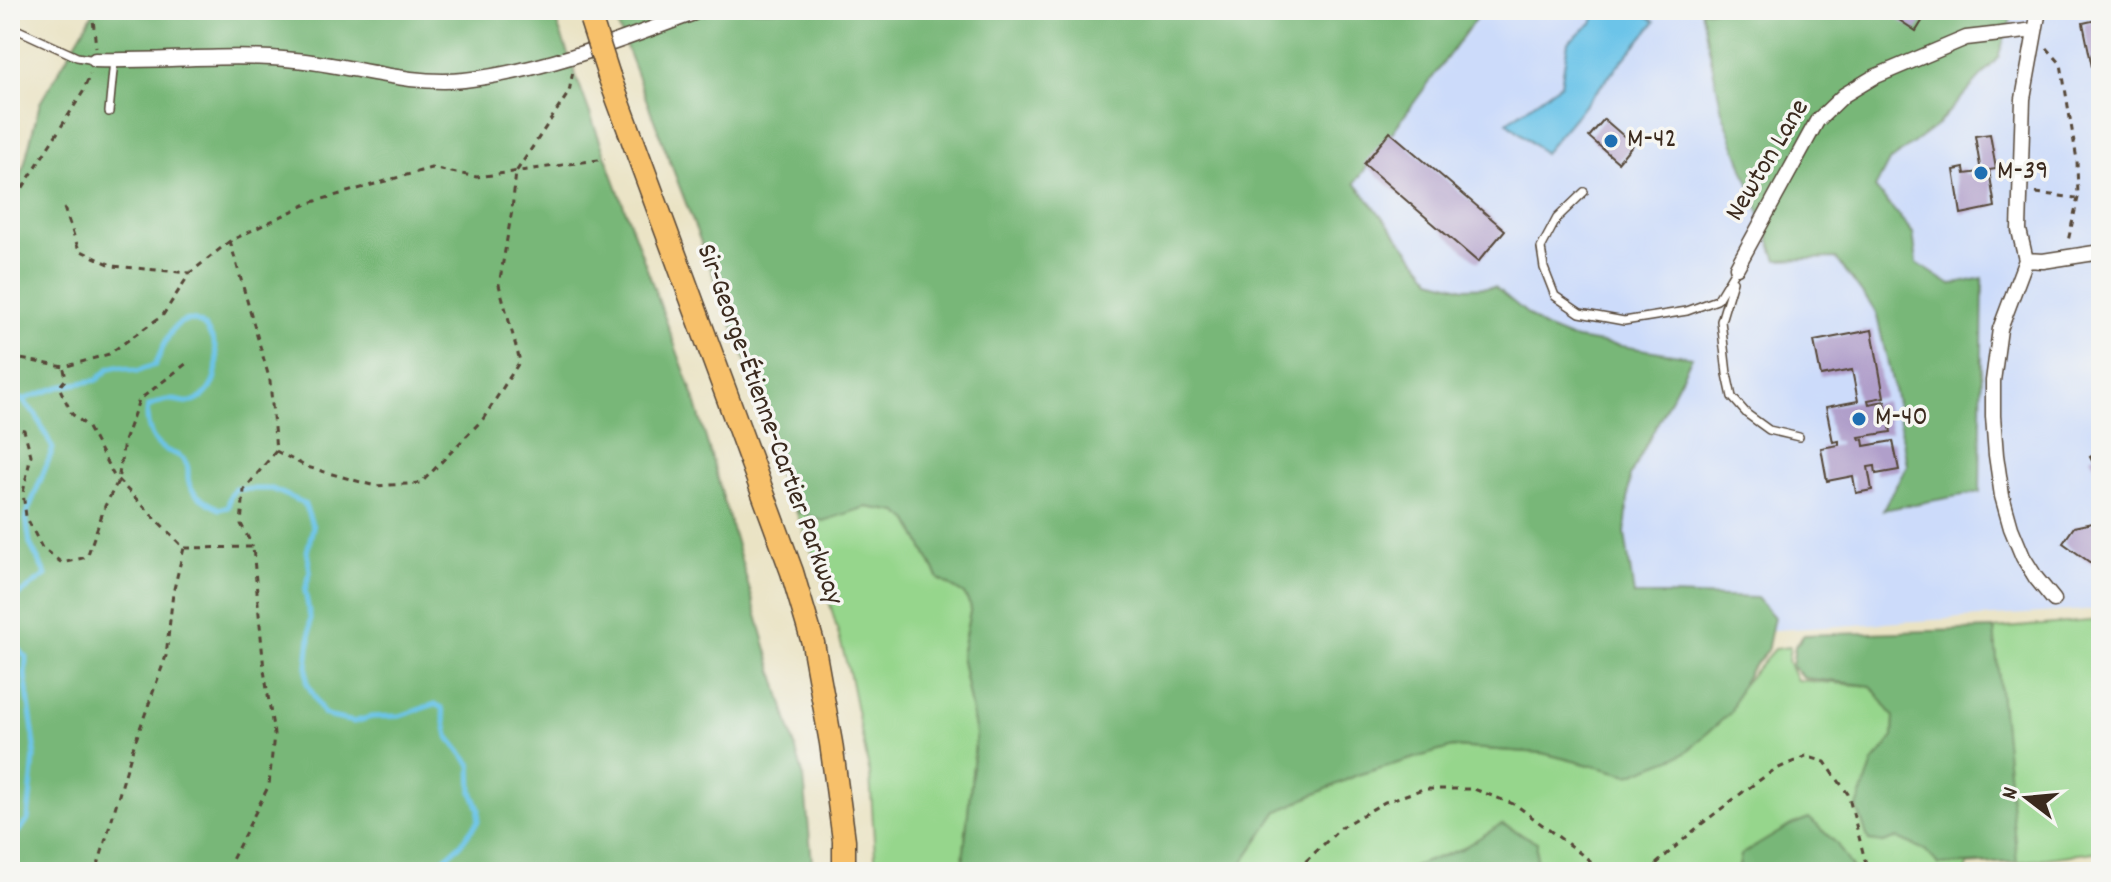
<svg xmlns="http://www.w3.org/2000/svg" width="2111" height="882" font-family="Dekko,sans-serif">
	<style>
		.built { fill: #ccdbfa }
		.green { fill: #96d68c; stroke: #688055; stroke-width: 2 }
		.forest { fill: #78b778; stroke: #5a704b; stroke-width: 2 }
		.water { fill: #6cc4e9; stroke: #547784; stroke-width: 2 }
		.lines { fill: none; stroke-linecap: round; stroke-linejoin: round }
		.stream { stroke: #6cc4e9; stroke-width: 5 }
		.building { fill: #b09fca }
		.service-casing { stroke: #554637; stroke-width: 10 }
		.minor-casing { stroke: #554637; stroke-width: 17 }
		.primary-casing { stroke: #554637; stroke-width: 25 }
		.path { stroke: #554637; stroke-width: 3; stroke-dasharray: 6 6; stroke-linecap: butt }
		.service { stroke: #fff; stroke-width: 7 }
		.minor { stroke: #fff; stroke-width: 14 }
		.primary { stroke: #f7c06b; stroke-width: 22 }
		.primary-bridge-casing { stroke: #554637; stroke-width: 25; stroke-linecap: butt }
		.primary-bridge { stroke: #f7c06b; stroke-width: 22 }
		.poi-dot { fill: #1f6fb2; stroke: #f6f6f2; stroke-width: 3 }
		.labels { text-anchor: middle; dominant-baseline: central; stroke-width: 7; stroke-linejoin: round; paint-order: stroke }
		.poi-label { font-size: 28px; fill: #3b2a1e; stroke: #f6f6f2; text-anchor: start }
		.street-label { font-size: 28px; fill: #3b2a1e; stroke: #f6f6f2 }
	</style>
	<rect width="100%" height="100%" fill="#f6f6f2"/>
	<filter id="ink" filterUnits="userSpaceOnUse"><feTurbulence type="fractalNoise" baseFrequency=".0125" numOctaves="2"/><feDisplacementMap in="SourceGraphic" scale="16" xChannelSelector="R" yChannelSelector="G"/><feConvolveMatrix kernelMatrix="1 2 1 2 8 2 1 2 1" color-interpolation-filters="sRGB"/></filter>
	<filter id="wash" filterUnits="userSpaceOnUse"><feTurbulence type="fractalNoise" baseFrequency=".006" numOctaves="4" result="noise"/><feDisplacementMap in="SourceGraphic" scale="32" xChannelSelector="R" yChannelSelector="G"/><feGaussianBlur stdDeviation="1.8" result="paint"/><feColorMatrix in="noise" values="0 0 0 0 0 0 0 0 0 0 0 0 0 0 0 0 0 1.4 0 .05"/><feComposite in="paint" operator="in"/></filter>
	<g filter="url(#wash)">
		<rect width="100%" height="100%" fill="#eae3c4"/>
		<path class="built" d="M 1143,10 L 2101,10 L 2101,609 L 1081,675 Z"/>
		<path class="green" d="M 866,507 L 898,512 L 909,521 L 939,579 L 964,594 L 971,607 L 961,655 L 976,734 L 962,872 L 876,872 L 870,775 L 850,676 L 824,582 L 796,511 L 823,521 Z
			M 2101,620 L 2101,851 L 2017,862 L 1967,865 L 1965,872 L 1236,872 L 1278,811 L 1357,775 L 1452,747 L 1542,753 L 1629,775 L 1730,713 L 1740,688 L 1774,649 L 1790,647 L 1788,661 L 1797,680 L 1871,686 L 1894,717 L 1893,737 L 1873,763 L 1883,843 L 1898,838 L 1925,850 L 2016,862 L 1994,629 Z"/>
		<path class="forest" d="M 95,10 L 552,10 L 694,397 L 804,778 L 813,872 L 10,872 L 10,220 L 40,103 Z
			M 612,10 L 1482,10 L 1355,183 L 1432,279 L 1464,288 L 1495,287 L 1543,327 L 1570,338 L 1692,357 L 1630,476 L 1625,534 L 1634,595 L 1667,595 L 1757,598 L 1774,617 L 1767,651 L 1751,669 L 1740,688 L 1730,713 L 1684,754 L 1629,775 L 1542,753 L 1453,747 L 1357,775 L 1278,811 L 1236,872 L 962,872 L 976,734 L 961,655 L 971,607 L 964,594 L 939,579 L 909,521 L 898,512 L 866,507 L 823,521 L 796,511 L 775,467 L 768,418 Z
			M 1701,10 L 2014,10 L 1998,58 L 1935,127 L 1889,161 L 1875,188 L 1913,233 L 1917,263 L 1951,285 L 1983,278 L 1980,492 L 1883,510 L 1907,465 L 1896,398 L 1876,312 L 1836,258 L 1777,260 L 1722,111 Z
			M 1994,629 L 2017,862 L 1939,865 L 1925,850 L 1898,838 L 1883,843 L 1869,841 L 1857,807 L 1873,763 L 1893,737 L 1894,717 L 1871,686 L 1804,678 L 1792,666 L 1795,646 L 1804,635 Z
			M 1809,818 L 1836,843 L 1855,872 L 1738,872 L 1741,855 L 1791,825 Z
			M 1502,824 L 1537,842 L 1536,872 L 1398,872 L 1461,849 Z"/>
		<path class="water" d="M 1592,10 L 1641,10 L 1655,22 L 1544,153 L 1507,122 L 1561,84 L 1568,42 L 1592,23 L 1595,16 Z"/>
		<g class="lines">
			<path class="stream" d="M 10,394 L 22,400 L 59,387 L 97,380 L 110,368 L 118,366 L 137,371 L 155,365 C 161,354 166,336 175,327 C 209,296 238,379 196,401 C 188,405 180,400 171,400 C 163,399 155,404 148,407 C 145,420 150,440 162,448 C 169,453 178,453 184,460 C 189,466 188,471 188,478 C 189,494 207,502 219,509 L 228,507 L 230,497 L 235,489 L 272,489 L 304,503 L 313,527 L 307,552 L 310,571 L 305,591 L 310,617 L 310,638 L 307,666 L 307,683 L 323,713 L 331,717 L 354,722 L 371,717 L 400,716 L 435,704 L 442,708 L 448,736 L 471,765 L 472,792 L 479,809 L 478,821 L 460,845 L 439,863 L 434,872
				M 10,601 L 46,575 L 30,544 L 26,516 L 53,449 L 36,415 L 22,400
				M 10,640 L 26,657 L 25,675 L 35,746 L 28,820 L 10,841"/>
		</g>
		<g id="blocks">
			<path class="building" d="M 1900,10 L 1929,10 L 1916,31 L 1896,18 Z
				M 2101,19 L 2101,106 L 2100,106 L 2083,23 Z
				M 1604,119 L 1633,144 L 1618,162 L 1589,137 Z
				M 1390,132 L 1505,230 L 1478,262 L 1364,164 Z
				M 1990,134 L 1996,169 L 1989,170 L 1995,207 L 1961,214 L 1954,170 L 1964,168 L 1965,174 L 1981,172 L 1975,136 Z
				M 1872,330 L 1884,397 L 1868,400 L 1869,404 L 1885,401 L 1891,432 L 1859,437 L 1860,440 L 1863,439 L 1864,446 L 1893,441 L 1899,470 L 1876,474 L 1875,466 L 1868,467 L 1872,490 L 1856,493 L 1853,476 L 1827,481 L 1821,448 L 1839,445 L 1839,441 L 1833,442 L 1826,407 L 1858,401 L 1852,370 L 1821,376 L 1814,341 Z
				M 2101,451 L 2101,478 L 2090,457 Z
				M 2101,521 L 2101,593 L 2099,593 L 2095,566 L 2063,543 L 2074,527 Z"/>
		</g>
	</g>
	<g filter="url(#ink)">
		<use href="#blocks" fill-opacity="0" stroke="#554637" stroke-width="2"/>
		<g class="lines">
			<g class="service-casing">
				<path id="service" d="M 16,29 L 77,57 L 95,60
					M 109,112 L 114,60
					M 1584,192 L 1557,218 L 1541,248 L 1544,268 L 1555,296 L 1580,313 L 1624,321 L 1687,311 L 1717,300 L 1737,267
					M 1733,281 L 1721,321 L 1727,374 L 1732,397 L 1747,414 L 1769,430 L 1799,437"/>
			</g>
			<g class="minor-casing">
				<path id="minor" d="M 2039,10 L 2023,99 L 2019,230 L 2026,260 L 2000,329 L 1993,381 L 1993,416 L 1996,455 L 2002,496 L 2011,528 L 2023,557 L 2036,578 L 2054,600
					M 95,60 C 162,62 228,53 295,60 C 351,65 407,86 464,80 C 546,71 624,39 702,10
					M 2026,260 L 2043,261 L 2101,252
					M 1737,267 L 1817,121 L 1844,95 L 1874,77 L 1966,38 L 2035,30"/>
			</g>
			<g class="primary-casing">
				<path id="primary" d="M 609,76 L 792,572 L 813,643 L 831,743 L 844,840 L 844,872"/>
			</g>
			<path class="path" d="M 92,10 L 96,47
				M 2047,48 L 2061,64 L 2077,160 L 2078,198 L 2068,241
				M 2036,193 L 2076,198
				M 10,208 L 83,92 L 90,74
				M 64,208 L 79,250 L 113,266 L 190,273
				M 230,241 L 270,381 L 276,451 L 244,490 L 241,524 L 253,547
				M 10,357 L 64,367 L 109,354 L 163,315 L 190,273 L 230,241 L 309,203 L 431,168 L 477,177 L 605,159
				M 64,369 L 66,379 L 59,387 L 72,414 L 87,426 L 114,476 L 184,548 L 173,593 L 166,656 L 133,748 L 96,872
				M 10,427 L 24,430 L 31,455 L 23,493 L 26,516 L 42,548 L 62,563 L 87,557 L 105,506 L 118,481 L 124,441 L 139,400 L 187,363
				M 276,451 L 307,467 L 375,486 L 421,483 L 483,419 L 520,361 L 499,285 L 512,210 L 516,172 L 569,92 L 573,71
				M 185,548 L 253,547 L 264,670 L 274,734 L 269,785 L 226,872
				M 1300,872 L 1306,861 L 1343,826 L 1385,802 L 1423,789 L 1474,789 L 1516,805 L 1605,872
				M 1647,872 L 1699,826 L 1743,792 L 1774,770 L 1806,756 L 1825,762 L 1848,794 L 1868,872"/>
			<use href="#service" class="service"/>
			<use href="#minor" class="minor"/>
			<use href="#primary" class="primary"/>
			<g class="primary-bridge-casing">
				<path id="primary-bridge" d="M 591,20 L 609,76"/>
			</g>
			<use href="#primary-bridge" class="primary-bridge"/>
		</g>
	</g>
	<g class="poi-dot">
		<circle cx="1611" cy="141" r="8"/>
		<circle cx="1981" cy="173" r="8"/>
		<circle cx="1859" cy="419" r="8"/>
	</g>
	<g class="labels">
		<g class="poi-label">
			<text x="1627" y="141">M-42</text>
			<text x="1997" y="173">M-39</text>
			<text x="1875" y="419">M-40</text>
		</g>
		<g class="street-label">
			<text transform="translate(1769 161) rotate(-59)">Newton Lane</text>
			<text transform="translate(768 425) rotate(70)">Sir-George-Étienne-Cartier Parkway</text>
		</g>
	</g>
	<rect width="2111" height="882" fill="none" stroke="#f6f6f2" stroke-width="40"/>
	<g transform="translate(2027 798) rotate(286)" stroke="#f6f6f2" stroke-width="6" paint-order="stroke">
	<path d="M0-6L14 30L0 20L-14 30Z" fill="#3b2a1e"/>
	<text y="-12" font-size="22" font-weight="bold" text-anchor="middle" fill="#3b2a1e">N</text>
	</g>
</svg>
